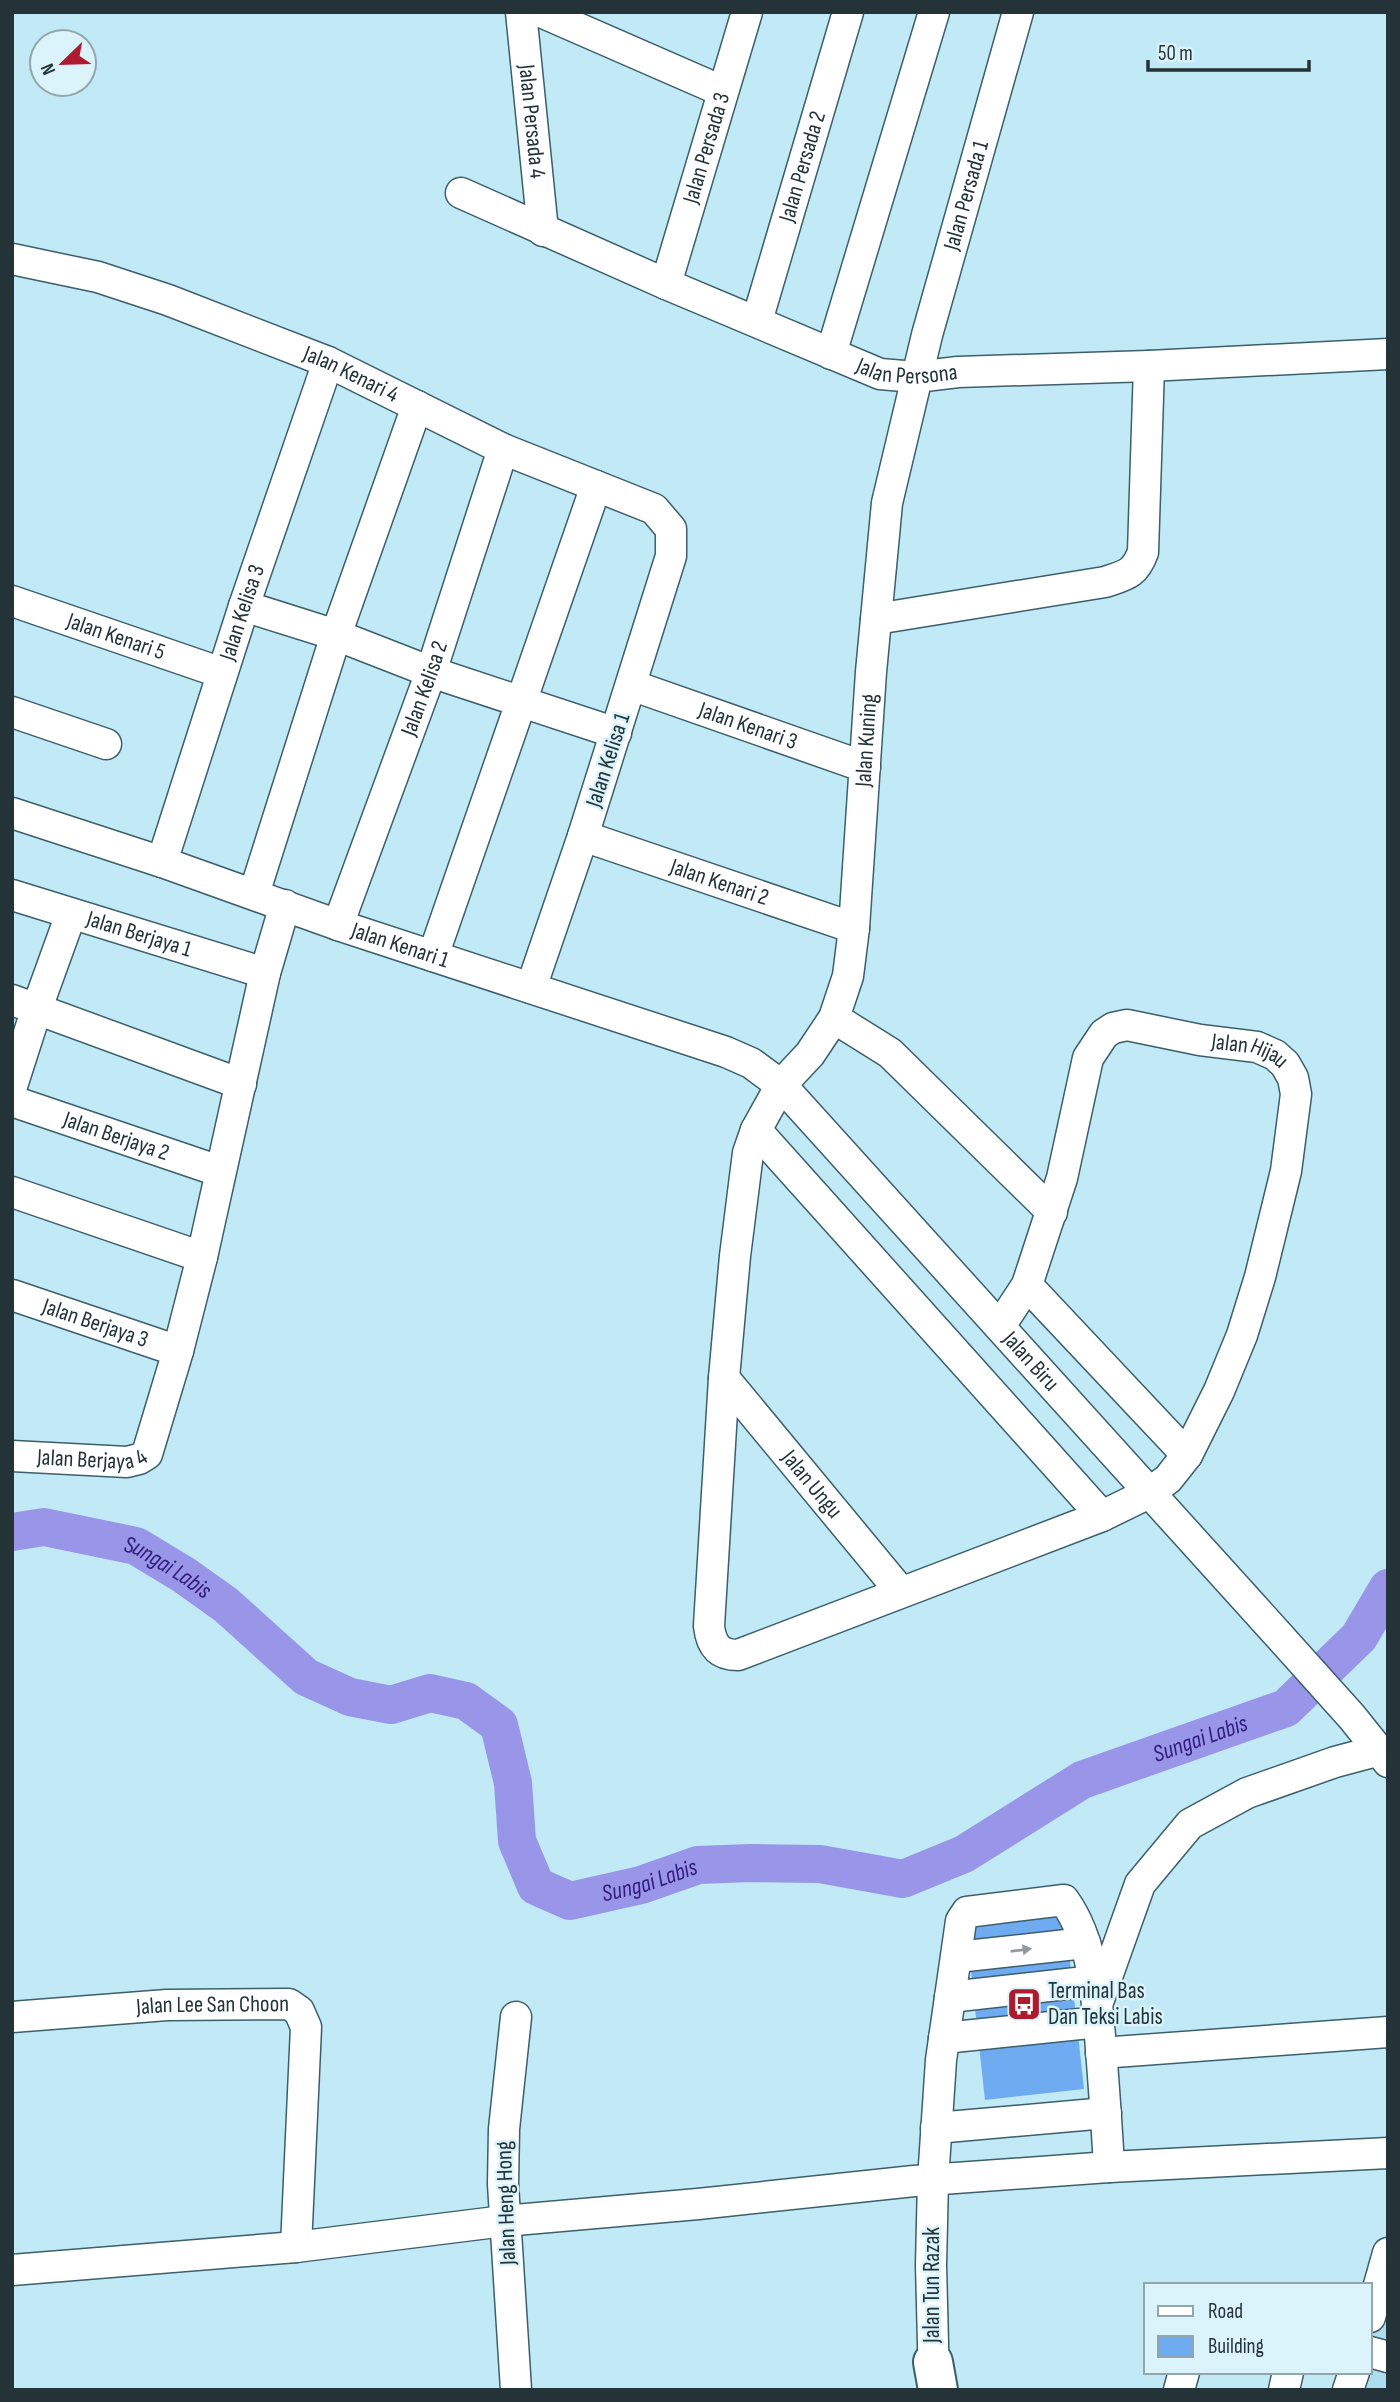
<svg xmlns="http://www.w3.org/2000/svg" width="1400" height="2402" font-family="'Sofia Sans Condensed',sans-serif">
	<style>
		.built { fill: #aedeee }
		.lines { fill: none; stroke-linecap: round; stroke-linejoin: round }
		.river { stroke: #9995e8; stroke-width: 38 }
		.building { fill: #6eabf1 }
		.minor-casing { stroke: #3b5f6b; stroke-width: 33 }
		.highway-casing { stroke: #3b5f6b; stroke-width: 42 }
		.minor { stroke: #fff; stroke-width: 30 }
		.highway { stroke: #fff; stroke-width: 38 }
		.oneway { fill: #91999c }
		.labels { text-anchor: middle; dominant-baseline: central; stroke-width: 5; stroke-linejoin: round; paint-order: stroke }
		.street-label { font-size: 23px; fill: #233338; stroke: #dbf3fb }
		.poi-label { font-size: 23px; fill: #233338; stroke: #dbf3fb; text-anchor: start }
		.water-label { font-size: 24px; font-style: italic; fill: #321c7c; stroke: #dbf3fb }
	</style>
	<rect width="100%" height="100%" fill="#c1e9f6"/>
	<path class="built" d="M 1388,2266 L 1388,2390 L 1359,2390 L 1363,2372 L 1370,2372 L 1370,2340 Z"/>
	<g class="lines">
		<path class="river" id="s1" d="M 12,1532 L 44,1527 L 136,1546 L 184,1575 L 226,1605 L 306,1677 L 350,1697 L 391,1705 L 430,1693 L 466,1701 L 499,1725 L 513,1783 L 517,1841 L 536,1886 L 570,1901 L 641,1885 L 698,1865 L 751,1863 L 820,1864 L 903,1879 L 964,1854 L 1082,1780 L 1286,1708 L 1359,1637 L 1388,1588"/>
	</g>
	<path class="building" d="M 1065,1916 L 1084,2089 L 985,2100 L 966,1926 Z"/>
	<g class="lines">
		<g class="minor-casing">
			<g id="minor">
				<path id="s2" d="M 521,12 L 543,231"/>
				<path d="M 541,12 L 722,91"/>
				<path id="s3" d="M 461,193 L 666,284 L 880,374 L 916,377 L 958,372 L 1149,366 L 1388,354"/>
				<path id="s4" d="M 12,259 L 98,277 L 168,300 L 328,362 L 503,449 L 654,509 L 671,529 L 671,556 L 583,836 L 531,988"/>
				<path id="s5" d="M 666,284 L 747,12"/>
				<path id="s6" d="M 757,321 L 848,12"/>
				<path d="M 831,354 L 934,12"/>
				<path id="s7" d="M 12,601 L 222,673"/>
				<path d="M 244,606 L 336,635 L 431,672 L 616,733"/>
				<path d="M 876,619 L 1105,582 C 1126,575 1135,574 1143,552 L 1149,366"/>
				<path id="s8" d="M 631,685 L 865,767"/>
				<path d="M 12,712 L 106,744"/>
				<path id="s9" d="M 12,813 L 162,862 L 338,925 L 726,1052 L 751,1063 L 781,1085 L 1282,1639 L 1352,1717 L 1388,1762"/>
				<path id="s10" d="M 583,836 L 854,928"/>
				<path id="s11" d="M 162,862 L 244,606 L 328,362"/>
				<path d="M 254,894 L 336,635 L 417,406"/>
				<path id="s12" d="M 12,895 L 265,973"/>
				<path id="s13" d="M 338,925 L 431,672 L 503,449"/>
				<path d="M 433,956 L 596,486"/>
				<path d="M 12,1000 L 241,1084"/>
				<path d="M 834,1018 L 890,1053 L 1052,1212"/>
				<path d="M 12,1086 L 37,1008 L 71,914"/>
				<path id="s14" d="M 12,1101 L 219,1171"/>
				<path d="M 756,1130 L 1102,1516"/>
				<path d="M 12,1192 L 202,1257"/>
				<path d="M 1027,1285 L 1187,1455"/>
				<path id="s15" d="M 12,1295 L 178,1351"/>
				<path id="s16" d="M 1000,1326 L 1027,1285 L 1062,1178 L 1088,1058 L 1104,1034 L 1113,1028 L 1127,1025 L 1200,1040 L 1257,1047 L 1275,1055 L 1285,1064 L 1293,1078 L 1296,1094 L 1286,1171 L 1260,1277 L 1242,1335 L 1219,1391 L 1187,1455 L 1168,1479 L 1149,1493 L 1102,1516 L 738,1655 C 718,1655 711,1644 709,1626 L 724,1378 L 735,1256 L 748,1153 L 756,1130 L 781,1085 L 810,1054 L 834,1018 L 848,976 L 854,928 L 871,672 L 887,503 L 927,335 L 1018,12"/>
				<path id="s17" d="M 724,1378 L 901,1592"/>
				<path id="s18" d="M 12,1456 L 127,1462 L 139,1459 L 147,1454 L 178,1351 L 202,1257 L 265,973 L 285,905"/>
				<path d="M 957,1957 L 1085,1943"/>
				<path d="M 950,1997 L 1094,1981"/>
				<path d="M 1098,2002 L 1140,1884 L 1190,1824 L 1247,1793 L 1335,1762 L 1380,1750"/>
				<path id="s19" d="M 12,2017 L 167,2005 L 289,2004 L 299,2011 L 306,2027 L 296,2247"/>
				<path d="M 944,2038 L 1099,2022"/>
				<path d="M 1101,2053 L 1388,2032"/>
				<path d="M 936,2128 L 1106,2113"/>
				<path d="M 12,2270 L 296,2247 L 504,2221 L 698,2204 L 914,2181 L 1109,2167 L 1388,2153"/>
				<path d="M 1370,2317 L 1388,2253"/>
				<path d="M 1370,2352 L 1388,2357"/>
				<path d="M 934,2383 L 931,2265 L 933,2180 L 941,2060 L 961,1921 L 967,1912 L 1064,1900 C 1094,1942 1097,1999 1101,2049 C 1104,2089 1107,2128 1109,2167"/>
				<path d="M 516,2390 L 503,2184 L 504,2129 L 516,2017"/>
				<path d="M 1179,2390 L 1184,2372"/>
				<path d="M 1284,2390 L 1288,2372"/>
				<path d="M 1348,2390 L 1354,2372"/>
			</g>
		</g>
		<g class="highway-casing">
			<path id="highway" d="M 933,2362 L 938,2390"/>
		</g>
		<use href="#minor" class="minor"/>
		<use href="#highway" class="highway"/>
	</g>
	<defs><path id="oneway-solid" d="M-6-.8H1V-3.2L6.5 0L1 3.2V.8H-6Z" transform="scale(1.75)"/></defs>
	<use class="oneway" href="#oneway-solid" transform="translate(1021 1950) rotate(-7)"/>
	<defs>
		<g id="bus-square" transform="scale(1.75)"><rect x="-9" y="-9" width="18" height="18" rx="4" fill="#af1b2e" stroke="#dbf3fb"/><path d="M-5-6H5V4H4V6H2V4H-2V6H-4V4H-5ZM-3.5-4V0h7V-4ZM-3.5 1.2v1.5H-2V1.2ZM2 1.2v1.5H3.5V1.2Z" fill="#fff"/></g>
	</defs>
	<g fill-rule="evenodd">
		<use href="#bus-square" x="1024" y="2004"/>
	</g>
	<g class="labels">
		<g class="street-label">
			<text stroke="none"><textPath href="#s2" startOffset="110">Jalan Persada 4</textPath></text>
			<text stroke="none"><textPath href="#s5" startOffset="142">Jalan Persada 3</textPath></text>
			<text stroke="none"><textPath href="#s6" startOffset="161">Jalan Persada 2</textPath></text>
			<text stroke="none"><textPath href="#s16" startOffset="2931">Jalan Persada 1</textPath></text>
			<text stroke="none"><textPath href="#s3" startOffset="483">Jalan Persona</textPath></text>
			<text stroke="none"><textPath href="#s4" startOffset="359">Jalan Kenari 4</textPath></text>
			<text stroke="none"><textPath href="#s11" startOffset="262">Jalan Kelisa 3</textPath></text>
			<text stroke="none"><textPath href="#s7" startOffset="110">Jalan Kenari 5</textPath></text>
			<text stroke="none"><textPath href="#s13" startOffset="252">Jalan Kelisa 2</textPath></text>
			<text stroke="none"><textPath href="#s8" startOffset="124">Jalan Kenari 3</textPath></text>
			<text stroke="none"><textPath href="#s16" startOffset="2375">Jalan Kuning</textPath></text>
			<text transform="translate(608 760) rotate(-72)">Jalan Kelisa 1</text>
			<text stroke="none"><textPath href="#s10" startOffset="144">Jalan Kenari 2</textPath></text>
			<text stroke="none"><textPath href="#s12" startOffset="133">Jalan Berjaya 1</textPath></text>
			<text stroke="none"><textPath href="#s9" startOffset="410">Jalan Kenari 1</textPath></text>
			<text stroke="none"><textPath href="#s16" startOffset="464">Jalan Hijau</textPath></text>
			<text stroke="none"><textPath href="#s14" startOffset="110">Jalan Berjaya 2</textPath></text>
			<text stroke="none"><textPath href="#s15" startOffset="88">Jalan Berjaya 3</textPath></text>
			<text stroke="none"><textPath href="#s9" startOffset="1190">Jalan Biru</textPath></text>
			<text stroke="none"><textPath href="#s18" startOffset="80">Jalan Berjaya 4</textPath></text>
			<text stroke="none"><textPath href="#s17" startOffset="138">Jalan Ungu</textPath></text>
			<text stroke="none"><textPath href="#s19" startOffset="201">Jalan Lee San Choon</textPath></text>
			<text transform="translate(506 2203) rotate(-92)">Jalan Heng Hong</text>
			<text transform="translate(932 2285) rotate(-90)">Jalan Tun Razak</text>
		</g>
		<g class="poi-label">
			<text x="1048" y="1991">Terminal Bas<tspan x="1048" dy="26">Dan Teksi Labis</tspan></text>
		</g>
		<g class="water-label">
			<text stroke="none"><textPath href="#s1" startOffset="164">Sungai Labis</textPath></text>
			<text stroke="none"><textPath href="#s1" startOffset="1424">Sungai Labis</textPath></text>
			<text stroke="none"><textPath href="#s1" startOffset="836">Sungai Labis</textPath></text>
		</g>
	</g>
	<rect width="1400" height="2402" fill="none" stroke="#233338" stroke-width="28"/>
	<rect x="1144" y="2283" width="228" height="91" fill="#dbf3fb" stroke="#91a6ad" stroke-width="2"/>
	<rect x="1158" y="2306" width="35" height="10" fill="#ffffff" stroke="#91a6ad" stroke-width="2"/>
	<text x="1208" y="2318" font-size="21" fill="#233338">Road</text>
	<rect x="1158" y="2336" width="35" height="21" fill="#6eabf1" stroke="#91a6ad" stroke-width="2"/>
	<text x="1208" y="2353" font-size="21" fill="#233338">Building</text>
	<g transform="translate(63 63) rotate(247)"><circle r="33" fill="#dbf3fb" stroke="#91a6ad" stroke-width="2"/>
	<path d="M0-5L12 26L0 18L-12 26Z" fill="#af1b2e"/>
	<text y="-10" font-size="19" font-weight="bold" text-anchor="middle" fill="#233338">N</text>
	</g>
	<path d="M1148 60v10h161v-10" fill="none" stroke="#233338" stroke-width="3.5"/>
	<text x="1158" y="60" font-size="21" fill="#233338" stroke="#dbf3fb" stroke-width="5" paint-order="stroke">50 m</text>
</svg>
